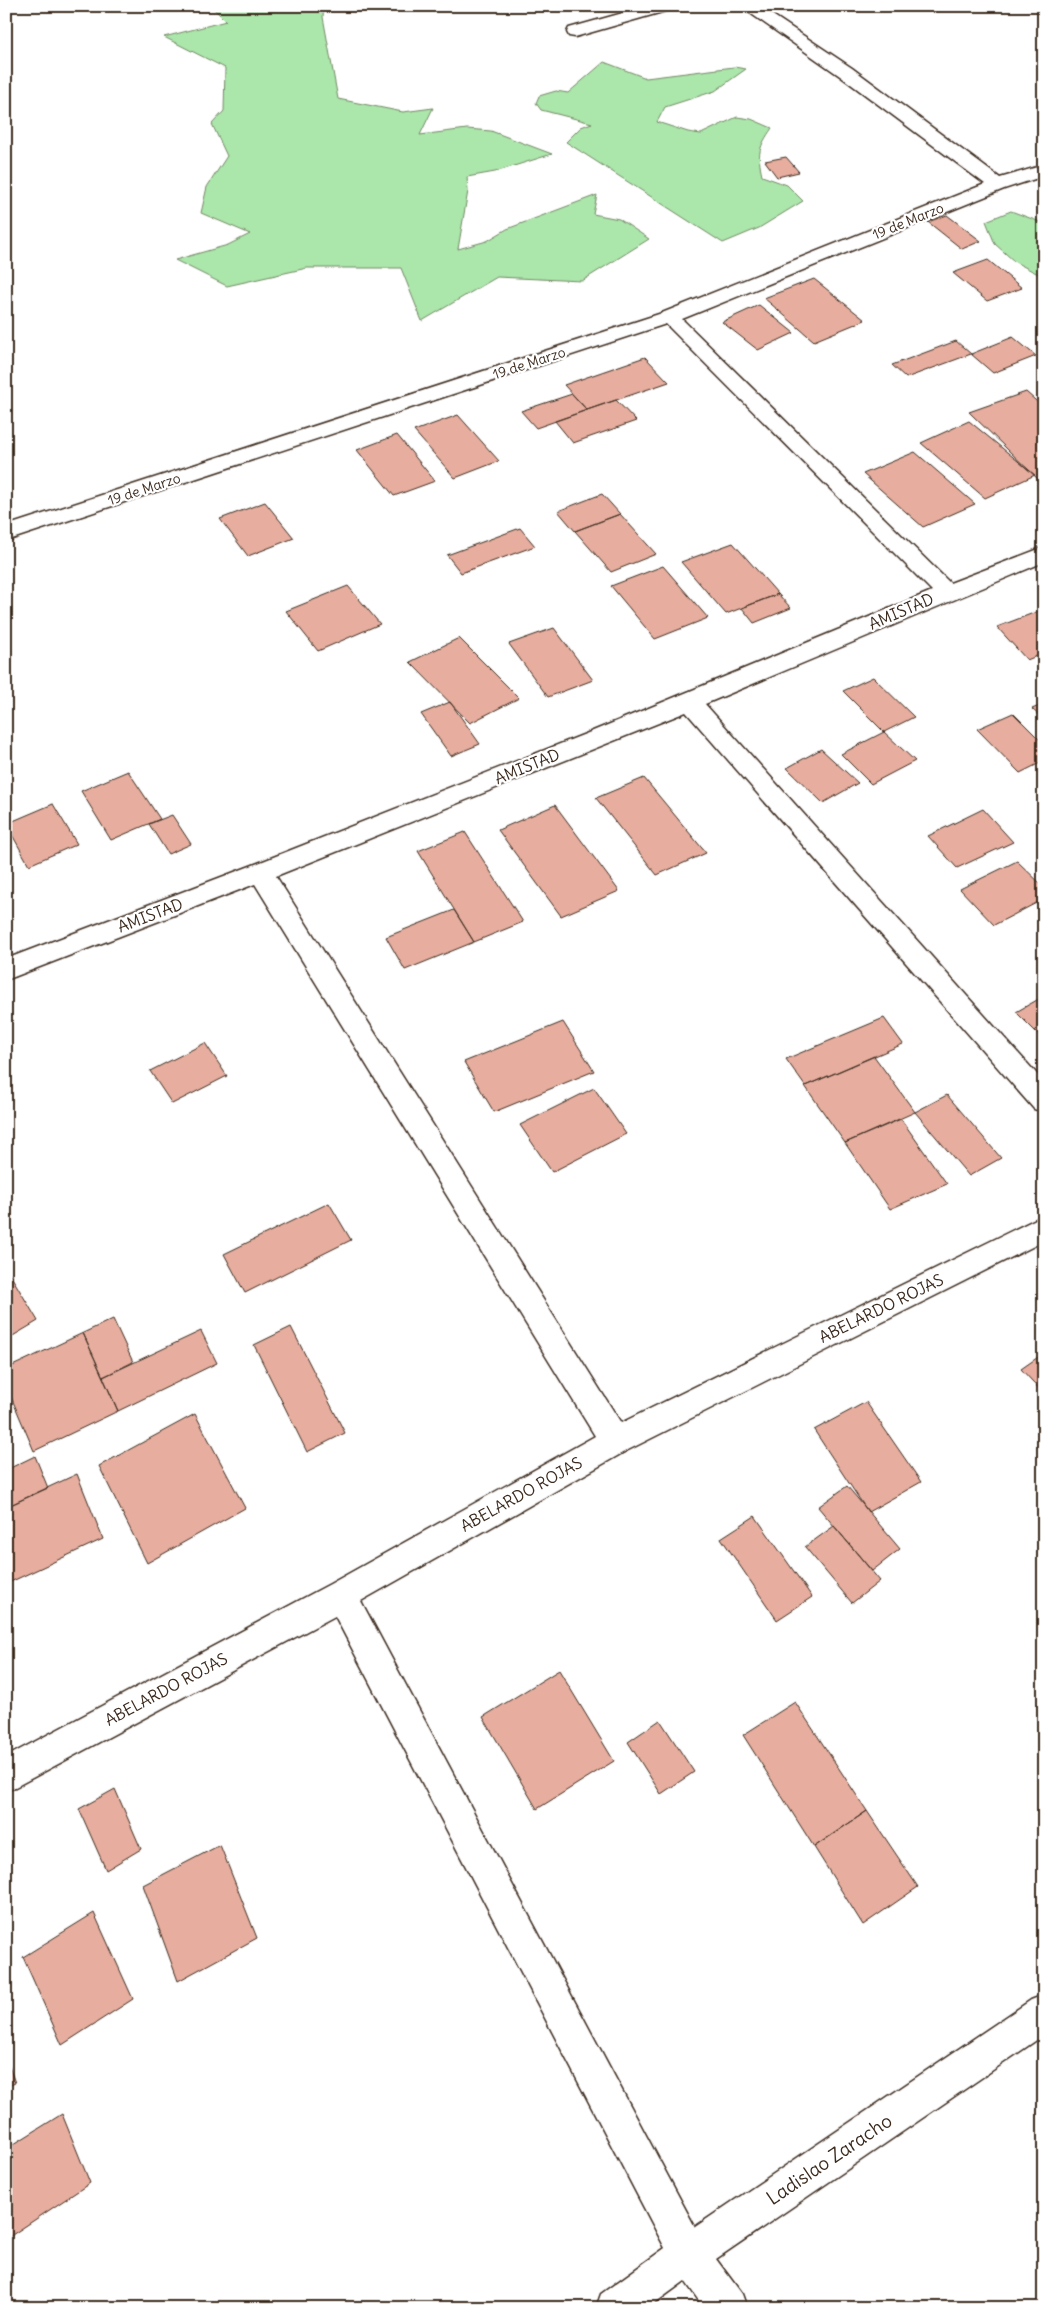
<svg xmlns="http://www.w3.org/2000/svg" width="1050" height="2314" font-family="Delius,sans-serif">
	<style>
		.green { fill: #abe6ab; stroke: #738864 }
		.building { fill: #e7ae9f; stroke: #3b2a1e }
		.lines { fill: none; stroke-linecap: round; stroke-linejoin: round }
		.minor-casing { stroke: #3b2a1e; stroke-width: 3 }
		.minor { fill: #fff; fill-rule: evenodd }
		.labels { text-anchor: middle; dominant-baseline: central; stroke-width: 4.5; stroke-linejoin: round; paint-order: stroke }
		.far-street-label { font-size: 14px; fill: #3b2a1e; stroke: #fff }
		.street-label { font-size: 16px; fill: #3b2a1e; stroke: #fff }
		.near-street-label { font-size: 19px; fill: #3b2a1e; stroke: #fff }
	</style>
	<rect width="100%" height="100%" fill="#fff"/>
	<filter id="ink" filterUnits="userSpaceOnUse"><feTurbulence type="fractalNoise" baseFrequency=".02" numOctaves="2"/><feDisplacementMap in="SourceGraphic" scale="10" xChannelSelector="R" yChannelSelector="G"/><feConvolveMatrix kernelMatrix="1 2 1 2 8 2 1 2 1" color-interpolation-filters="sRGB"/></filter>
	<g filter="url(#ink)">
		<path class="green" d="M 211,6 L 324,6 L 323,17 L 338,99 L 403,112 L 433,108 L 420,135 L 467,129 L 491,131 L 552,154 L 495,172 L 467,177 L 468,191 L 458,249 L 487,241 L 507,229 L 597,195 L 593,214 L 619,219 L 649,239 L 582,281 L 497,277 L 422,321 L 401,268 L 307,268 L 227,286 L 175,260 L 228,245 L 250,234 L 201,213 L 207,187 L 227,156 L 212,124 L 224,111 L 225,68 L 164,37 L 226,21 Z
			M 604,62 L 646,78 L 734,67 L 746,69 L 715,91 L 665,107 L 657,122 L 688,132 L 701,134 L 737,117 L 751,119 L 772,128 C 759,147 757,153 762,176 L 787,185 L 803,201 L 759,228 L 723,243 L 566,142 L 581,127 L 592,123 L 541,110 L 536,103 L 539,96 L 556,91 L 568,93 Z
			M 1011,211 L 1043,223 L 1044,277 L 1015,262 L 995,244 L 986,221 Z"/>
		<path class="building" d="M 786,157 L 799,172 L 777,177 L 765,161 Z
			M 947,215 L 981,241 L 962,249 L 928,222 Z
			M 988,260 L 1022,288 L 987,301 L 953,273 Z
			M 814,279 L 865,320 L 814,341 L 764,298 Z
			M 759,305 L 794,333 L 758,350 L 722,322 Z
			M 1013,337 L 1036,356 L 993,373 L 971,354 Z
			M 956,341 L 971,354 L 906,378 L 892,365 Z
			M 645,357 L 669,382 L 587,410 L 564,385 Z
			M 1026,392 L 1044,408 L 1044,485 L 969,412 Z
			M 572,394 L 587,410 L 536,428 L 521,411 Z
			M 616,400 L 636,421 L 573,443 L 555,421 Z
			M 458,415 L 499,461 L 455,478 L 414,431 Z
			M 969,421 L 1035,475 L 985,498 L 921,443 Z
			M 397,435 L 435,481 L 394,496 L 357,450 Z
			M 915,452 L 975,504 L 923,527 L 863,474 Z
			M 602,494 L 620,514 L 575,531 L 558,511 Z
			M 265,502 L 294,538 L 248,556 L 220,519 Z
			M 620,514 L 656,554 L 611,572 L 575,531 Z
			M 520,528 L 535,546 L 461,573 L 447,555 Z
			M 733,543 L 778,594 L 726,614 L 681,562 Z
			M 663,566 L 708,618 L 655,639 L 611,586 Z
			M 348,586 L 380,624 L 318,651 L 286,611 Z
			M 778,594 L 791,608 L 754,623 L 742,608 Z
			M 1044,609 L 1044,653 L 1027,660 L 997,627 Z
			M 554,628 L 593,680 L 548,697 L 509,644 Z
			M 459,638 L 519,698 L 470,723 L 410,662 Z
			M 873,677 L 914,717 L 884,732 L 843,691 Z
			M 450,702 L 480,744 L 451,756 L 421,714 Z
			M 1044,704 L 1044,720 L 1032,709 Z
			M 1013,713 L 1044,744 L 1044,761 L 1020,773 L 977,729 Z
			M 884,732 L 915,761 L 871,784 L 841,754 Z
			M 821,749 L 858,783 L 823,803 L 787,768 Z
			M 128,771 L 160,819 L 111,840 L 81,791 Z
			M 644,778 L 706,853 L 657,875 L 596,798 Z
			M 53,804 L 77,844 L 29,865 L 6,824 Z
			M 555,805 L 619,891 L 561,916 L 498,830 Z
			M 983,809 L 1013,842 L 957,868 L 928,836 Z
			M 172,815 L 191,844 L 168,854 L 149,824 Z
			M 465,832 L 523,922 L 474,942 L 418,851 Z
			M 1017,861 L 1044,887 L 1044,899 L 994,925 L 960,889 Z
			M 454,910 L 474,942 L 405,970 L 386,937 Z
			M 1044,996 L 1044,1040 L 1016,1012 Z
			M 884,1018 L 903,1044 L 805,1086 L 786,1059 Z
			M 563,1022 L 594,1071 L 494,1112 L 464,1062 Z
			M 205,1043 L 227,1076 L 172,1104 L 150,1071 Z
			M 874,1056 L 915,1112 L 845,1143 L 805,1086 Z
			M 594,1088 L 626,1134 L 552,1172 L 520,1125 Z
			M 947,1095 L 1001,1158 L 969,1176 L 915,1112 Z
			M 901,1119 L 947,1184 L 890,1209 L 845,1143 Z
			M 329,1203 L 351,1240 L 245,1293 L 224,1254 Z
			M 8,1271 L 38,1321 L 6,1340 L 6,1272 Z
			M 113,1319 L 133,1362 L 103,1377 L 83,1333 Z
			M 291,1327 L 345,1433 L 307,1452 L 254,1345 Z
			M 201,1331 L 217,1363 L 118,1411 L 103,1377 Z
			M 83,1333 L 118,1411 L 34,1451 L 6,1385 L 6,1369 Z
			M 1044,1353 L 1044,1394 L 1021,1369 Z
			M 866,1402 L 921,1482 L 868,1512 L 814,1430 Z
			M 195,1414 L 245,1508 L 147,1563 L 99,1466 Z
			M 35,1456 L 48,1488 L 6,1507 L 6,1470 Z
			M 77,1474 L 103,1539 L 6,1584 L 6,1507 Z
			M 847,1486 L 900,1549 L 872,1571 L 818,1507 Z
			M 755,1516 L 812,1597 L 777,1620 L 721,1538 Z
			M 834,1526 L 880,1581 L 852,1603 L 805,1547 Z
			M 559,1670 L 614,1761 L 537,1809 L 483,1717 Z
			M 795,1702 L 867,1811 L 814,1847 L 743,1735 Z
			M 660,1720 L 694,1772 L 661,1794 L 628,1742 Z
			M 115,1789 L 141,1849 L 106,1870 L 79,1809 Z
			M 867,1811 L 918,1887 L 863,1925 L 814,1847 Z
			M 220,1845 L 257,1938 L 178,1981 L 143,1885 Z
			M 94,1913 L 133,1999 L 62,2045 L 23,1957 Z
			M 6,2058 L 15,2083 L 6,2087 Z
			M 62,2114 L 90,2183 L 6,2239 L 6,2149 Z"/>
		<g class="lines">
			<g class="minor-casing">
				<path id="minor" d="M 648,6 L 675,6 L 673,9 L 575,37 L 569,36 L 567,32 L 569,28 Z
					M 740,6 L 759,6 L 852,68 L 1000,178 L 1044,165 L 1044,176 L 1004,189 L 682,319 L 950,583 L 1044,547 L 1044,562 L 705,704 L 1044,1082 L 1044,1112 L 1034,1109 L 686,712 L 276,876 L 621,1423 L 1044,1215 L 1044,1241 L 626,1451 L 361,1601 L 695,2227 L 1031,2000 L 1044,1995 L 1044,2035 L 716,2259 L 742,2294 L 747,2308 L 704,2308 L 685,2281 L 648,2308 L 596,2308 L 601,2294 L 665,2248 L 335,1616 L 6,1792 L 6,1757 L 330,1584 L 595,1436 L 255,884 L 6,980 L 6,959 L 253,865 L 593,731 L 932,591 L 666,324 L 6,541 L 6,526 L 662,313 L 985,184 L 840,76 Z"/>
			</g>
			<use href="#minor" class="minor"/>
		</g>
	</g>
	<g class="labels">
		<g class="far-street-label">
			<text transform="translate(908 221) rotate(-22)">19 de Marzo</text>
			<text transform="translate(529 363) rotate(-18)">19 de Marzo</text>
			<text transform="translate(144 489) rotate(-18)">19 de Marzo</text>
		</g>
		<g class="street-label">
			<text transform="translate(901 611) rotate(-23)">AMISTAD</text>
			<text transform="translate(527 766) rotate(-22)">AMISTAD</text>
			<text transform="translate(150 915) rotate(-21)">AMISTAD</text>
			<text transform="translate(881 1308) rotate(-26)">ABELARDO ROJAS</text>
			<text transform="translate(521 1494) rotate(-29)">ABELARDO ROJAS</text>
			<text transform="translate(166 1689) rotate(-28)">ABELARDO ROJAS</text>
		</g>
		<g class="near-street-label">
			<text transform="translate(829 2159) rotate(-34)">Ladislao Zaracho</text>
		</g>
	</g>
	<rect width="1050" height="2314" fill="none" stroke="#fff" stroke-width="25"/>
	<rect x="12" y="12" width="1025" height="2289" fill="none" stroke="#3b2a1e" stroke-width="2" filter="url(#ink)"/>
</svg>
